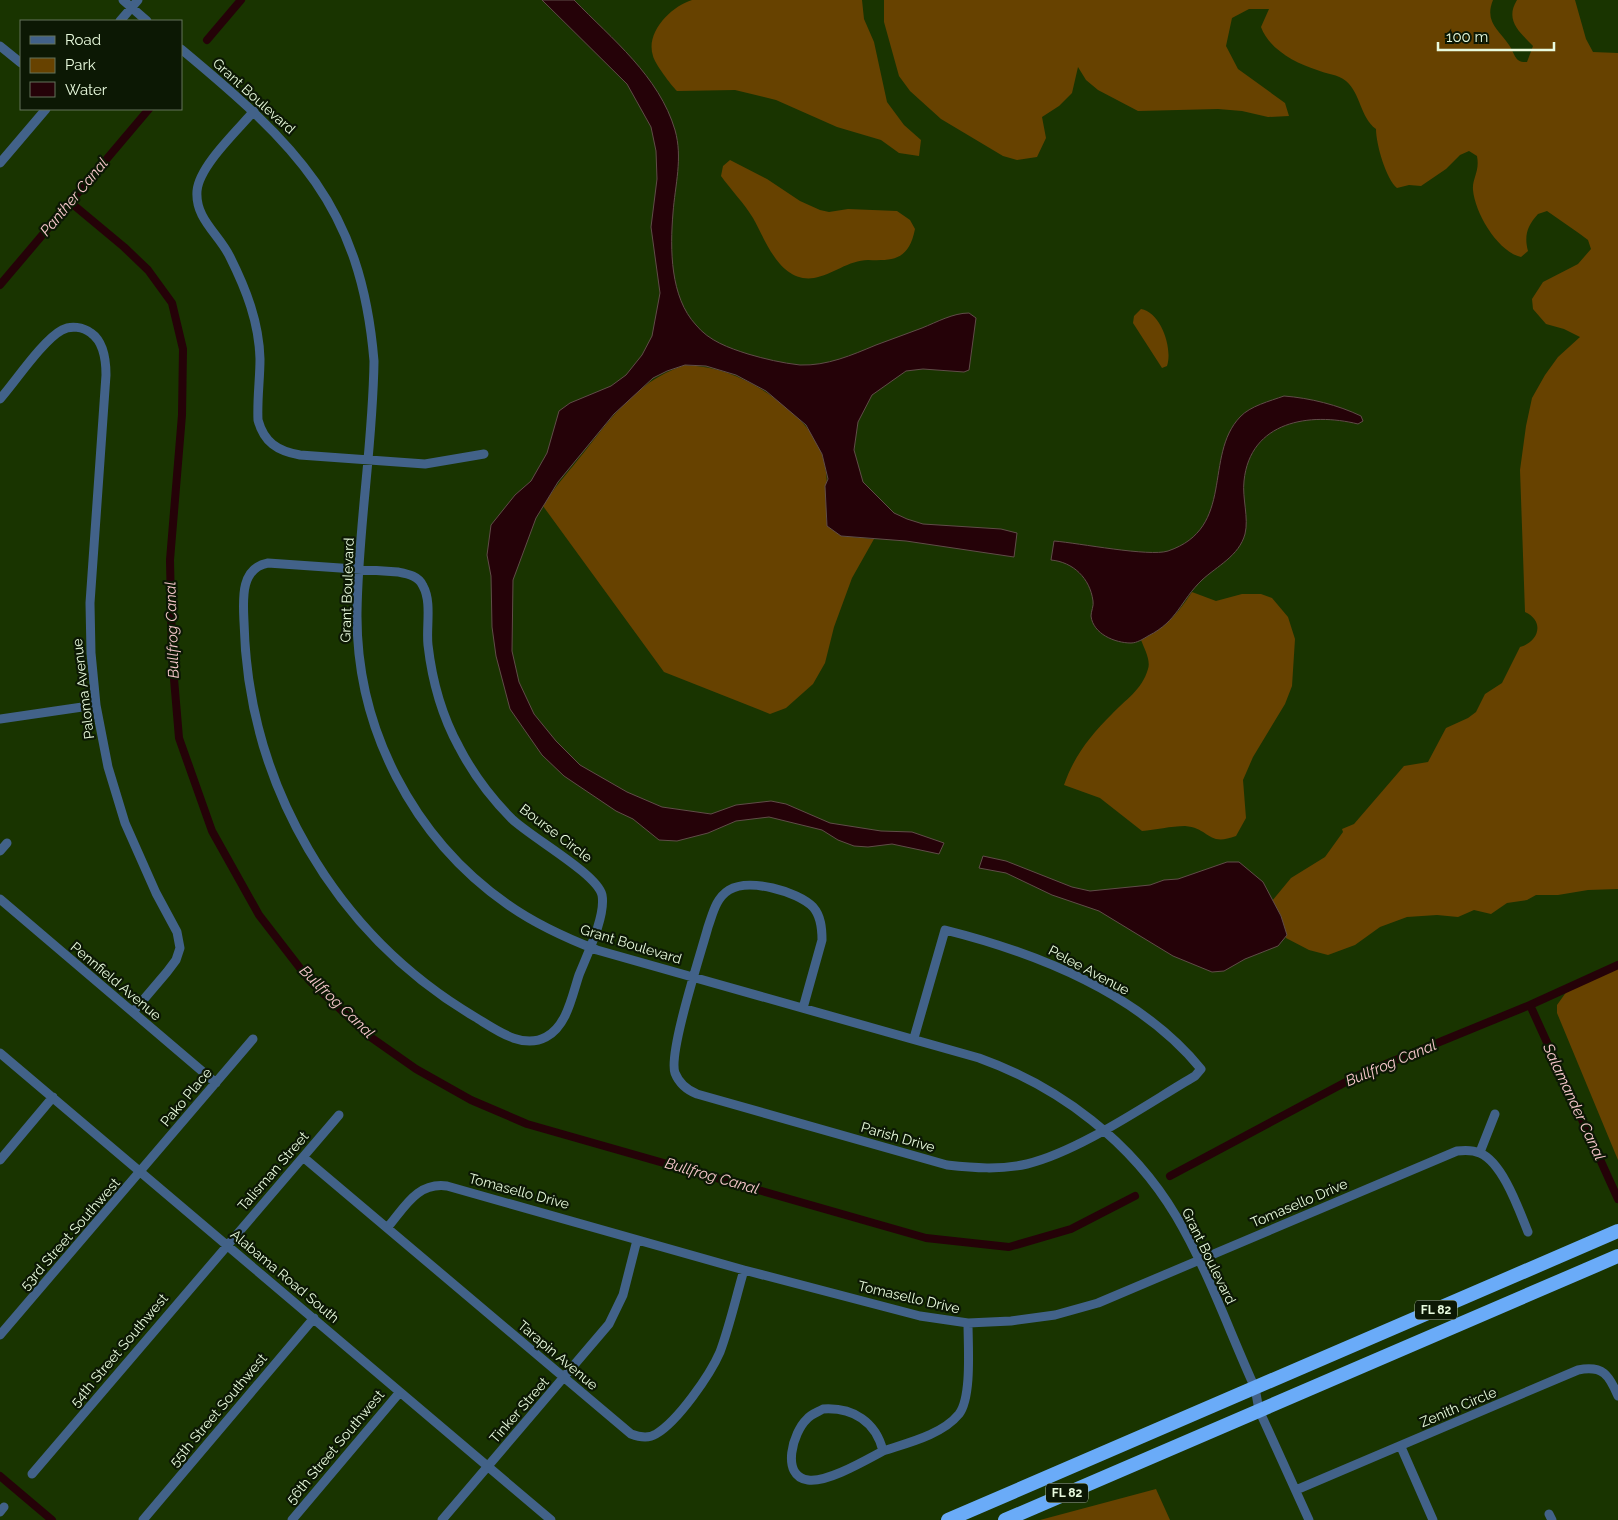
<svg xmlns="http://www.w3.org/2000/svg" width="1618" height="1520" font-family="Raleway,sans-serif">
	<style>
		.green { fill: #674200 }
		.water { fill: #250208; stroke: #604d48 }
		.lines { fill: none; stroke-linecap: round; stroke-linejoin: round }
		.canal { stroke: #250208; stroke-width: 8 }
		.minor { stroke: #426289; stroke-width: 9 }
		.highway { stroke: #6aabf8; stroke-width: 14 }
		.labels { text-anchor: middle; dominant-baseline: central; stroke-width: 4.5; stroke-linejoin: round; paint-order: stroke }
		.shield { fill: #0c1804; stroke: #a7b79d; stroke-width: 1 }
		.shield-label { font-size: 12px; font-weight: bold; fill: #e9fbde }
		.street-label { font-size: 14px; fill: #e9fbde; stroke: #0c1804 }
		.water-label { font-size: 15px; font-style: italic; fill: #f8c9cd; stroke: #0c1804 }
	</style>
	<rect width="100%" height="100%" fill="#193400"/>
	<path class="green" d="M 692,0 L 862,0 L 864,19 L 874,42 L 887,102 L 904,125 L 921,140 L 919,156 L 899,153 L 881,140 L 837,127 L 776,100 L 735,90 L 677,91 C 671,85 655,64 653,56 C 645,32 672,6 692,0 Z
		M 884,0 L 1493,0 C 1484,22 1499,30 1509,45 C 1515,53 1514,63 1527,62 L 1533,46 C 1521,33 1504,21 1517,0 L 1575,0 L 1586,39 L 1593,52 L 1618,53 L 1618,889 L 1588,890 L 1558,895 L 1536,895 L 1527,900 L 1507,903 L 1491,914 L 1474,910 L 1458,917 L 1437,915 L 1407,917 L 1380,927 L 1355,945 L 1328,955 L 1309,950 L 1286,938 L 1281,916 L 1272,901 L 1291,878 L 1325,857 L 1343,832 L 1342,829 L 1354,824 L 1404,766 L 1428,762 L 1446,728 L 1468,718 L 1476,712 L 1485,694 L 1502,683 L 1520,647 C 1539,642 1545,621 1525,612 L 1520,470 L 1526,426 L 1532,398 L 1545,375 L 1558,357 L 1580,337 L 1564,329 L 1546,324 L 1533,309 L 1532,299 L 1543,282 L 1578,264 L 1591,249 L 1588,240 L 1580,234 L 1547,211 L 1538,214 C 1527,226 1524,236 1528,251 L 1521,257 C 1498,252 1475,213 1473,190 C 1472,178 1480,172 1477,156 L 1469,151 L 1460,155 L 1446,169 L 1421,186 L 1409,185 L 1397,188 C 1386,179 1376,144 1376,129 C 1360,117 1361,94 1346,81 C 1338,74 1326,74 1317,70 C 1295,63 1269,49 1261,27 L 1269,9 L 1249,9 L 1232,18 L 1226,46 L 1238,69 L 1285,103 L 1289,116 L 1268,117 L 1242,111 L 1218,109 L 1138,111 L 1098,90 L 1086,80 L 1078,67 L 1072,93 L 1059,106 L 1042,117 L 1046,138 L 1037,157 L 1017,160 L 1003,156 L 941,119 L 910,91 L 899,76 L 884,22 Z
		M 730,160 L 767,179 L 800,201 L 820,210 L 829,212 L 848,209 L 897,211 L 910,220 L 915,229 C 909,259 895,261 868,260 C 849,260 832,275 814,278 C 780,283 766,241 753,218 C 744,203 731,190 721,176 L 723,166 Z
		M 1141,309 C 1161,312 1173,349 1167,366 L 1162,368 L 1133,323 L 1134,316 Z
		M 685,365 C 726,367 757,383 788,409 C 803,422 816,435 822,455 C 829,475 827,497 826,519 L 841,536 L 874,539 L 852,578 L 834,627 L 825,663 L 813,684 L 786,708 L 770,714 L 664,672 L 543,506 C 552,491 562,479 573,466 C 607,425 631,383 685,365 Z
		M 1192,592 L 1216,601 L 1242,594 L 1261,594 L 1272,598 L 1288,617 L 1295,639 L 1292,686 L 1285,704 L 1253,757 L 1243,780 L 1246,818 L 1236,836 C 1207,847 1210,828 1185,826 C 1171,826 1155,830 1142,831 L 1100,798 L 1064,785 C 1074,756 1090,736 1112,714 C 1125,700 1142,690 1148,669 C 1151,660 1144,648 1141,640 C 1166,627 1176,616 1192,592 Z
		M 1618,968 L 1618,1160 L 1557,1013 L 1557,1005 L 1567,991 Z
		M 1156,1489 L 1170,1520 L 1040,1520 Z"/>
	<path class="water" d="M 542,0 L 574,0 C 612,39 659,76 675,130 C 683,158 675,185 673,213 C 670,249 670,297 696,325 C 709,341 729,348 748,354 C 765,359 782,363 800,365 C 827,366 852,355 876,345 C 891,339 907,334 922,328 C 937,322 953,313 969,313 L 976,318 L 969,370 L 964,372 L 923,369 L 906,371 L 872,395 L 858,422 L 854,450 L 863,482 L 894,513 L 907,519 L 923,524 L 1001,529 L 1017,533 L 1014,557 L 906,541 L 841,536 L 827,526 L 825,486 L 828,479 L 822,454 L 806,425 L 766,391 L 736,375 L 706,366 L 685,365 L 667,371 L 653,378 L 614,414 L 558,482 L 536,518 L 513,580 L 512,651 L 519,682 L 534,714 L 556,741 L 580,765 L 627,792 L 662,807 L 711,814 L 736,805 L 771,801 L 786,804 L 830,823 L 881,831 L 912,832 L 944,843 L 939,854 L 892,844 L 868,847 L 854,846 L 838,840 L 822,830 L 769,817 L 736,821 L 708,833 L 677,841 L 659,840 L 633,819 L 616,811 L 564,776 L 542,755 L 510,709 L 496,656 L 492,627 L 491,576 L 487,555 L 491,525 L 515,495 L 531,481 L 547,453 L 559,411 L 570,403 L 611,386 L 626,375 L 642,355 L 652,336 L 660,293 L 651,227 L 657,179 L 656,151 L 651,127 L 627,84 Z
		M 1284,396 C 1310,398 1338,405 1361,416 L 1363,421 L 1358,424 C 1310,412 1250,421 1244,481 C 1242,498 1249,518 1245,534 C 1239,556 1217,566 1202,580 C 1180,601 1178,621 1148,636 C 1143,639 1137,643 1131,643 C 1115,643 1093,634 1091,616 C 1091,611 1094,606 1093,601 C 1090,578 1073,562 1051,560 L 1054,541 C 1079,543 1149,557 1168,551 C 1236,528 1203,456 1240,417 C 1250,406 1270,401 1284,396 Z
		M 983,856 L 1006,861 L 1072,887 L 1090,891 L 1150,885 L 1164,880 L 1178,879 L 1227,862 L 1239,862 L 1263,882 L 1281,916 L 1287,935 L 1278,946 L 1245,959 L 1224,971 L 1212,972 L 1173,956 L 1099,911 L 1052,895 L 1006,873 L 979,868 Z"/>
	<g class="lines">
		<path class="canal" d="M 207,40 L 241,0
			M 70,202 L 124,247 L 148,270 L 172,303 L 183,349 L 182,415 L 170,560 L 172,655 L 179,738 L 212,831 L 259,915 L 310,981 L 369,1036 L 416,1069 L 471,1100 L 527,1124 L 926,1238 L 1009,1247 L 1071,1229 L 1135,1196
			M 0,285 L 149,109
			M 1530,1005 L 1618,1199
			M 1170,1176 L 1359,1075 L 1530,1005 L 1618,965
			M 0,1476 L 52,1520"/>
		<path class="minor" d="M 123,0 L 147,21
			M 120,21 L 138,0
			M 0,46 L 21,63
			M 181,49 C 295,144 361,205 374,361 C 373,445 358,529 357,613 C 356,728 413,838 507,904 C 535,924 566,938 597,950 L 979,1058 C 1060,1087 1132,1142 1176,1216 C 1208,1270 1229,1331 1255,1388 L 1259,1410 L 1309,1520
			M 254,111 C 238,130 199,166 197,191 C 195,219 219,234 230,257 C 246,289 259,322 260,359 C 260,379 257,399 258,420 C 264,442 277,451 300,455 L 425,464 L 484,454
			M 0,163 L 46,109
			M 0,399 C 15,382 43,340 62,330 C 71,325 83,327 91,333 C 104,342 106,361 106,375 L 90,603 L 91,653 L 96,705 L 108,767 L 125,823 L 156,893 L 177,932 L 180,948 L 176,960 L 167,972 L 133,1012
			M 268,563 L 398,572 C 408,574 419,576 423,586 C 432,602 426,627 428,645 C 432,680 442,716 459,747 C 473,774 491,798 512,819 C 532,838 597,874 602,895 C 606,916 587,955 579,975 C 572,996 567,1026 546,1037 C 522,1050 495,1029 475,1017 C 335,934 248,785 244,622 C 243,600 240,568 268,563 Z
			M 0,719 L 96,705
			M 0,851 L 7,843
			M 0,899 L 216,1083
			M 803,1008 L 822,940 C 822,928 821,916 813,907 C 797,891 749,878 729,890 C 716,898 713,913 708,927 C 701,953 668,1053 675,1073 C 679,1083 687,1090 697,1094 L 947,1165 C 974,1168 1000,1170 1027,1164 C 1080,1151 1147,1104 1195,1076 L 1201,1069 C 1139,993 1037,953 945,930 L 914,1038
			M 0,1053 L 551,1520
			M 1480,1152 L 1495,1114
			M 303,1157 L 631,1434 C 639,1437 648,1439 656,1434 C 678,1421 710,1375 720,1352 C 730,1325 736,1297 744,1270
			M 0,1160 L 53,1097
			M 387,1228 C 405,1207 417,1182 447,1186 L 744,1270 L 920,1316 L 968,1323 L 1011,1321 L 1055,1315 L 1098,1303 L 1457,1151 C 1465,1150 1473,1150 1480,1153 C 1503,1163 1519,1210 1528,1232
			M 0,1335 L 253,1039
			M 823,1409 C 853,1407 876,1422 883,1451 C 866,1460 827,1483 808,1480 C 780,1476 793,1432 807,1419 C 811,1414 818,1412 823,1409 Z
			M 1401,1447 L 1433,1520
			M 883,1451 C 907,1443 942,1435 959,1414 C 972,1397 968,1346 968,1323
			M 32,1474 L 339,1115
			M 1296,1490 L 1578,1370 C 1603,1365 1609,1375 1618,1396
			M 0,1512 L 4,1507
			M 1549,1514 L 1552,1520
			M 143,1520 L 314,1318
			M 292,1520 L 400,1392
			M 442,1520 L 609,1324 L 623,1295 L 637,1240"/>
		<path class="highway" d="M 948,1520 L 1618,1231
			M 1005,1520 L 1618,1256"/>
	</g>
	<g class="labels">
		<g class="shield">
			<rect x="1415" y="1300.5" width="42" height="19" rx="4"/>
			<rect x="1046" y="1483.5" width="42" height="19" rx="4"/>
		</g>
		<g class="shield-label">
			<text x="1436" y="1310">FL 82</text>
			<text x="1067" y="1493">FL 82</text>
		</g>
		<g class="street-label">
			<text transform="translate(254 96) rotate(42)">Grant Boulevard</text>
			<text transform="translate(347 590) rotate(-88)">Grant Boulevard</text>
			<text transform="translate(83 689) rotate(-97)">Paloma Avenue</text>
			<text transform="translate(556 833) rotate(37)">Bourse Circle</text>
			<text transform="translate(631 944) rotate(17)">Grant Boulevard</text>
			<text transform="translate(1089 970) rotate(28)">Pelee Avenue</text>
			<text transform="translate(116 981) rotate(40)">Pennfield Avenue</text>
			<text transform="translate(186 1097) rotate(-50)">Pako Place</text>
			<text transform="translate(898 1137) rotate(16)">Parish Drive</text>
			<text transform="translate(273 1171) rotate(-49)">Talisman Street</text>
			<text transform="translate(519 1191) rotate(15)">Tomasello Drive</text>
			<text transform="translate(1299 1203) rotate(-23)">Tomasello Drive</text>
			<text transform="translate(70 1234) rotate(-49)">53rd Street Southwest</text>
			<text transform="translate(1209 1256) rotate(64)">Grant Boulevard</text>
			<text transform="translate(285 1276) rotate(40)">Alabama Road South</text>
			<text transform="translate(909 1297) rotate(13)">Tomasello Drive</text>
			<text transform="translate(119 1350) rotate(-50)">54th Street Southwest</text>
			<text transform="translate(558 1355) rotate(40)">Tarapin Avenue</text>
			<text transform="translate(1458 1407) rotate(-23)">Zenith Circle</text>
			<text transform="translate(218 1410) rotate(-50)">55th Street Southwest</text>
			<text transform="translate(519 1410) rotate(-49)">Tinker Street</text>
			<text transform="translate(335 1447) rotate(-50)">56th Street Southwest</text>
		</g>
		<g class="water-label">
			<text transform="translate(74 197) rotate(-50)">Panther Canal</text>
			<text transform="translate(172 630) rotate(-92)">Bullfrog Canal</text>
			<text transform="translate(337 1002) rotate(44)">Bullfrog Canal</text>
			<text transform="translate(1391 1063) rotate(-23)">Bullfrog Canal</text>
			<text transform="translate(1574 1102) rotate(65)">Salamander Canal</text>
			<text transform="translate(712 1176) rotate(16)">Bullfrog Canal</text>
		</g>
	</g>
	<rect x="20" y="20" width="162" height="90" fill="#0c1804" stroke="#64735b"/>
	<rect x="30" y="36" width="25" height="8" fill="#426289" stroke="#64735b"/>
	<text x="65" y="45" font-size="15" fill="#e9fbde">Road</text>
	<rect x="30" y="58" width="25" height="15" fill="#674200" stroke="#64735b"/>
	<text x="65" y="70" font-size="15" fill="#e9fbde">Park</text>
	<rect x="30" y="82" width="25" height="15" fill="#250208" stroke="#64735b"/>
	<text x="65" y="95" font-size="15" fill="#e9fbde">Water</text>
	<path d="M1438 42v8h116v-8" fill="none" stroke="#e9fbde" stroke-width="2.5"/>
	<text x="1446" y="42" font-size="15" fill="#e9fbde" stroke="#0c1804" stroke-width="4" paint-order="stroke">100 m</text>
</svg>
